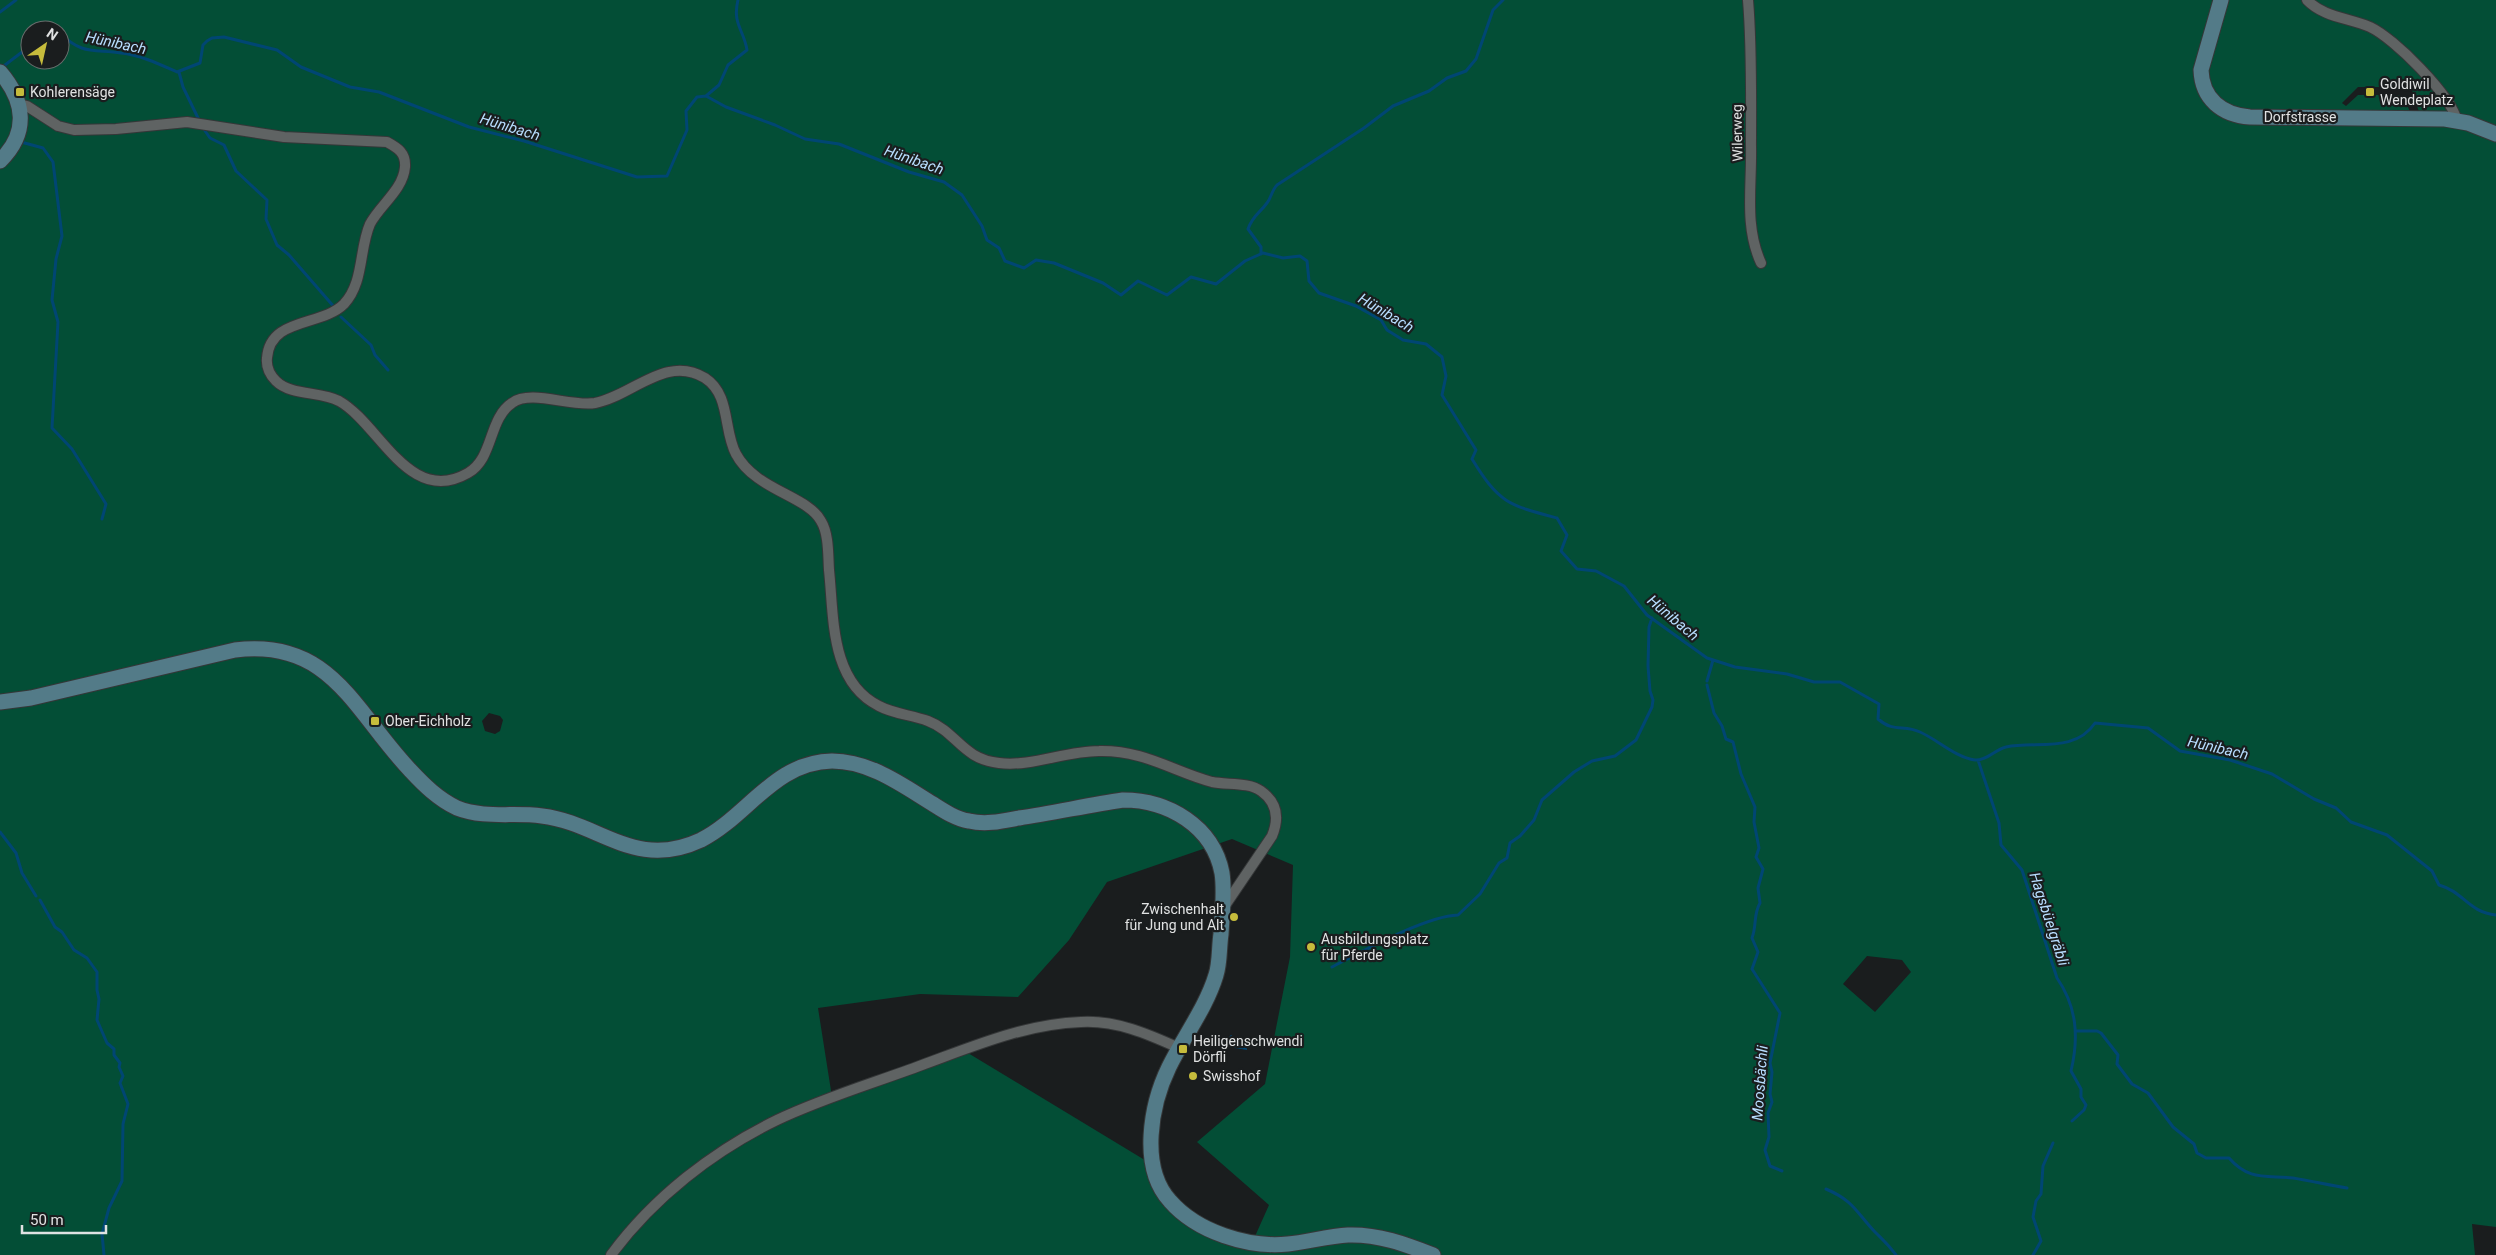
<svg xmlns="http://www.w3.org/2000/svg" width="2496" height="1255" font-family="Roboto,sans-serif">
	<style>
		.green { fill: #034e36; fill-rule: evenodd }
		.water { fill: #004673 }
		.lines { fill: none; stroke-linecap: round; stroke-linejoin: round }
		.stream { stroke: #004673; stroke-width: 3 }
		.street-casing { stroke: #353738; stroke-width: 12 }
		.secondary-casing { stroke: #353738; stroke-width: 17 }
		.street { stroke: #5f6363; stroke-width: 10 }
		.secondary { stroke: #537b88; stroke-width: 15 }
		.poi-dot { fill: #c6bc3c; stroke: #1a1d1e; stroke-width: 2 }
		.labels { text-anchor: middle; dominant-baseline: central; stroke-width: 4.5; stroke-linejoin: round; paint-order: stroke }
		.poi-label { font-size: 14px; fill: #e0e2e2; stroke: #1a1d1e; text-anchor: start }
		.street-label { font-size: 14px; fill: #e0e2e2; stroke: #1a1d1e }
		.water-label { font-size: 15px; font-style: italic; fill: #b7ddfe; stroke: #1a1d1e }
	</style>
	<rect width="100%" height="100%" fill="#1a1d1e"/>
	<path class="green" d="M 0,0 L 2496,0 L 2496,1227 L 2472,1224 L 2475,1255 L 0,1255 ZM 30,30 L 60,30 L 60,60 L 30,60 ZM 2358,87 L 2411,87 L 2419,112 L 2410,112 L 2403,95 L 2358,95 L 2346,106 L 2342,103 ZM 489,713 L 500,716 L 503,720 L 500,731 L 495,734 L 485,731 L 482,721 ZM 1232,839 L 1293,865 L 1290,957 L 1265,1084 L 1197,1142 L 1269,1205 L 1252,1243 L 1176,1207 L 1153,1165 L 963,1050 L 832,1097 L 818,1008 L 920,994 L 1018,997 L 1069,940 L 1107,882 ZM 1867,956 L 1902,960 L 1911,972 L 1875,1012 L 1843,984 Z"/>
	<path class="water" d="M 1231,1035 L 1247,1046 L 1247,1050 L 1235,1048 L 1226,1040 Z"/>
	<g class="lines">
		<path class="stream" d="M 0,12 L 16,0
			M 39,30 L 43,26 L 50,26 L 57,30
			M 60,33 C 82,55 93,49 121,53 C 140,55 159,64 177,72 L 200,63 L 203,45 L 207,41 L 212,38 L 224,37 L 277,50 L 301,67 L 350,87 L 379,92 L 469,127 L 524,141 L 637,177 L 667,176 L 687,130 L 686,111 L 697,97 L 706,96 L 726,107 L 775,125 L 805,139 L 839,144 L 909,172 L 944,182 L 962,195 L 982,226 L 987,240 L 999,248 L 1005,261 L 1024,268 L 1036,260 L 1054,263 L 1103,283 L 1121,295 L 1138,281 L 1167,295 L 1191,277 L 1216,284 L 1245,261 L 1263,253 L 1283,258 L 1300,256 L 1307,261 L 1309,281 L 1319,293 L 1356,306 L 1381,320 L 1387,330 L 1403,340 L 1426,344 L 1442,357 L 1446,376 L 1442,395 L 1476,450 L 1472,459 C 1499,503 1508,505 1557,518 L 1567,535 L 1561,551 L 1577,569 L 1596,571 L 1624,586 L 1647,615 L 1707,658 L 1735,667 L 1787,674 L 1814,682 L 1840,682 L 1879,704 L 1878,719 C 1894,733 1904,724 1920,732 C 1938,740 1955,757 1975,760 C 1986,761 1996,749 2006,747 C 2037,741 2075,753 2095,723 L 2148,728 L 2180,751 L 2230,760 L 2272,774 L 2314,799 L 2336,808 L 2351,822 L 2387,835 L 2432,871 L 2439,885 C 2464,892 2468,912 2496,915
			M 1,68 L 30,46
			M 179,72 L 183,87 L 199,120
			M 706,96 L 719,85 L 728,65 L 747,50 C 744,30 732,24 738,0
			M 203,128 L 210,138 L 224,145 L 236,171 L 267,200 L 266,219 L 277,245 L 289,255 L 335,308
			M 21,142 L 43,148 L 53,162 L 62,236 L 56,259 L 52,300 L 58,322 L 52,428 L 72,449 L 106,504 L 102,519
			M 1261,254 L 1261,247 L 1248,229 C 1253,215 1259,214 1267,203 C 1271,198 1272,190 1277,185 L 1364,128 L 1393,106 L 1429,91 L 1447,78 L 1466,71 L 1476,59 L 1493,10 L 1503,0
			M 341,317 L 371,345 L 375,355 L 388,370
			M 1707,681 L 1713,660
			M 1707,685 L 1714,713 L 1722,726 L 1726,739 L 1733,742 L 1741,774 L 1755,807 L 1754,822 L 1759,848 L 1756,857 L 1763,869 L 1758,888 L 1760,903 C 1753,915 1757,925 1752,938 L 1758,952 L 1752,969 L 1780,1013 L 1770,1063 L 1772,1072 L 1770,1094 L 1772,1102 L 1768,1113 L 1769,1137 L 1765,1150 L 1770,1166 L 1782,1171
			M 1978,760 L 1999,823 L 2001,845 L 2022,870 L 2057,978 C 2077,1007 2079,1037 2071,1071 L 2081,1089 L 2081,1097 L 2086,1105 L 2084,1110 L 2072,1121
			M 0,832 L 16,853 L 22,873 L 36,896
			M 40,900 L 55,927 L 62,932 L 74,950 L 87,958 L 97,972 L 97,990 L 99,999 L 97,1020 L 107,1043 L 114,1049 L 114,1055 L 120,1063 L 119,1067 L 123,1076 L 120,1083 L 128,1104 L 123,1124 L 122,1181 L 109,1208 L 102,1234 L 104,1255
			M 1332,967 C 1363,951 1426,916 1458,915 L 1480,894 L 1499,863 L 1507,858 L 1510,843 L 1520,836 L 1534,820 L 1542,800 L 1574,772 L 1592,761 L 1615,756 L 1636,740 L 1652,707 L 1653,700 L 1650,691 L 1648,666 L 1649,627 L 1652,618
			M 2076,1031 L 2097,1031 L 2101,1033 L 2118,1055 L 2117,1064 L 2132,1084 L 2148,1093 L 2173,1127 L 2194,1144 L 2197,1153 L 2206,1158 L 2229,1158 C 2249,1181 2266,1175 2293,1178 C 2311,1181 2329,1185 2347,1188
			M 1826,1189 C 1854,1201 1856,1212 1875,1232 C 1884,1241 1888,1244 1896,1255
			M 2033,1255 L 2041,1241 L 2033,1217 L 2036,1201 L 2041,1194 L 2043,1166 L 2053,1143"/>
		<g class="street-casing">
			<path id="street" d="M 1748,0 C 1752,47 1751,99 1751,146 C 1752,186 1744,226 1761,263
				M 2307,0 C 2323,17 2349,18 2370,27 C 2394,38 2451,95 2457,121
				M 19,104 L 27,106 L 58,126 L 74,130 L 116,129 L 187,122 L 284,137 L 387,142 C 398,148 406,153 405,167 C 403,190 380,205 370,224 C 359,249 364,283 344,304 C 321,327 270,317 267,358 C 266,367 269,374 276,381 C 291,396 320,391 339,401 C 380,424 409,507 468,473 C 494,458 488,419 512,403 C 531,389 570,407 595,403 C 632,396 666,354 705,378 C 731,395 723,430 736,454 C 755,490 808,496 821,521 C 829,534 828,555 829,570 C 834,617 830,682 879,706 C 894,714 912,715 928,721 C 957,732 962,759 999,763 C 1032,767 1065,751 1099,751 C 1144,750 1172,771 1212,782 C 1227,785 1249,782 1261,791 C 1278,803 1279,819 1272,836 L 1224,907
				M 611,1255 C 653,1198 713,1151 777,1120 C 823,1098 874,1083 922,1065 C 974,1046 1025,1024 1081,1022 C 1116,1020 1148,1034 1179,1048"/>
		</g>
		<g class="secondary-casing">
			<path id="secondary" d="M 2221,0 L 2201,70 C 2202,99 2222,115 2250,117 L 2445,119 L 2468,123 L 2496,134
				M 0,72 C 25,101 29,133 0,161
				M 0,702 L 31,698 L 235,650 C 331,638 354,711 410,770 C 424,785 438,799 457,808 C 485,819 513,812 542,816 C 600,823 635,871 701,840 C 748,816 774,762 832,761 C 870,761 902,785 933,804 C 944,811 956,819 969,821 C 986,825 1003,821 1019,818 C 1054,813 1088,805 1123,800 C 1168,800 1213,826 1222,873 C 1225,893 1222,914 1221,934 C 1219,947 1220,963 1216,975 C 1206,1008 1184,1036 1169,1067 C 1151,1104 1139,1167 1170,1201 C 1197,1232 1248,1248 1288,1244 C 1308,1242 1328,1236 1348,1235 C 1378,1234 1405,1244 1433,1255"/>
		</g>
		<use href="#street" class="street"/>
		<use href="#secondary" class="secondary"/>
	</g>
	<g class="poi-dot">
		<rect x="15" y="87" width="10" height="10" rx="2.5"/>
		<rect x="2365" y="87" width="10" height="10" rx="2.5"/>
		<rect x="370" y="716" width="10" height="10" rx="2.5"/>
		<circle cx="1234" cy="917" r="5"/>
		<circle cx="1311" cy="947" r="5"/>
		<rect x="1178" y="1044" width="10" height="10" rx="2.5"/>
		<circle cx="1193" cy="1076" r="5"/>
	</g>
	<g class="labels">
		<g class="poi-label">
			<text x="2380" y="84">Goldiwil<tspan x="2380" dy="16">Wendeplatz</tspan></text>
			<text x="30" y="92">Kohlerensäge</text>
			<text x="385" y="721">Ober-Eichholz</text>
			<text x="1224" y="909" text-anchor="end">Zwischenhalt<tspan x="1224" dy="16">für Jung und Alt</tspan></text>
			<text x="1321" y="939">Ausbildungsplatz<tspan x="1321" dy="16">für Pferde</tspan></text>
			<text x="1193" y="1041">Heiligenschwendi<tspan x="1193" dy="16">Dörfli</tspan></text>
			<text x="1203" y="1076">Swisshof</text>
		</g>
		<g class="street-label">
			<text x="2300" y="117">Dorfstrasse</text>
			<text transform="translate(1737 133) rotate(-91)">Wilerweg</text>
		</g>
		<g class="water-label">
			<text transform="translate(116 43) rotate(12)">Hünibach</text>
			<text transform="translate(510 127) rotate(17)">Hünibach</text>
			<text transform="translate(914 160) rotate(19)">Hünibach</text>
			<text transform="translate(1386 313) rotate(31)">Hünibach</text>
			<text transform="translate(1673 618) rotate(40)">Hünibach</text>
			<text transform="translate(2218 748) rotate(13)">Hünibach</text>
			<text transform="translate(2049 919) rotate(72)">Hagsbüelgräbli</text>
			<text transform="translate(1760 1083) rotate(-86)">Moosbächli</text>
		</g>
	</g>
	<g transform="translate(45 45) rotate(34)"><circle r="24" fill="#1a1d1e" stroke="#696c6c"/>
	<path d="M0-4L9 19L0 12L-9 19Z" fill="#c6bc3c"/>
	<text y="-8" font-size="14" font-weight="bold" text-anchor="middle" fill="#e0e2e2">N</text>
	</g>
	<path d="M22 1225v8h84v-8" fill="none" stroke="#e0e2e2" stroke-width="2.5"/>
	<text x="30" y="1225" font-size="15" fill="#e0e2e2" stroke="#1a1d1e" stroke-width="4" paint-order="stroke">50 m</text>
</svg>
